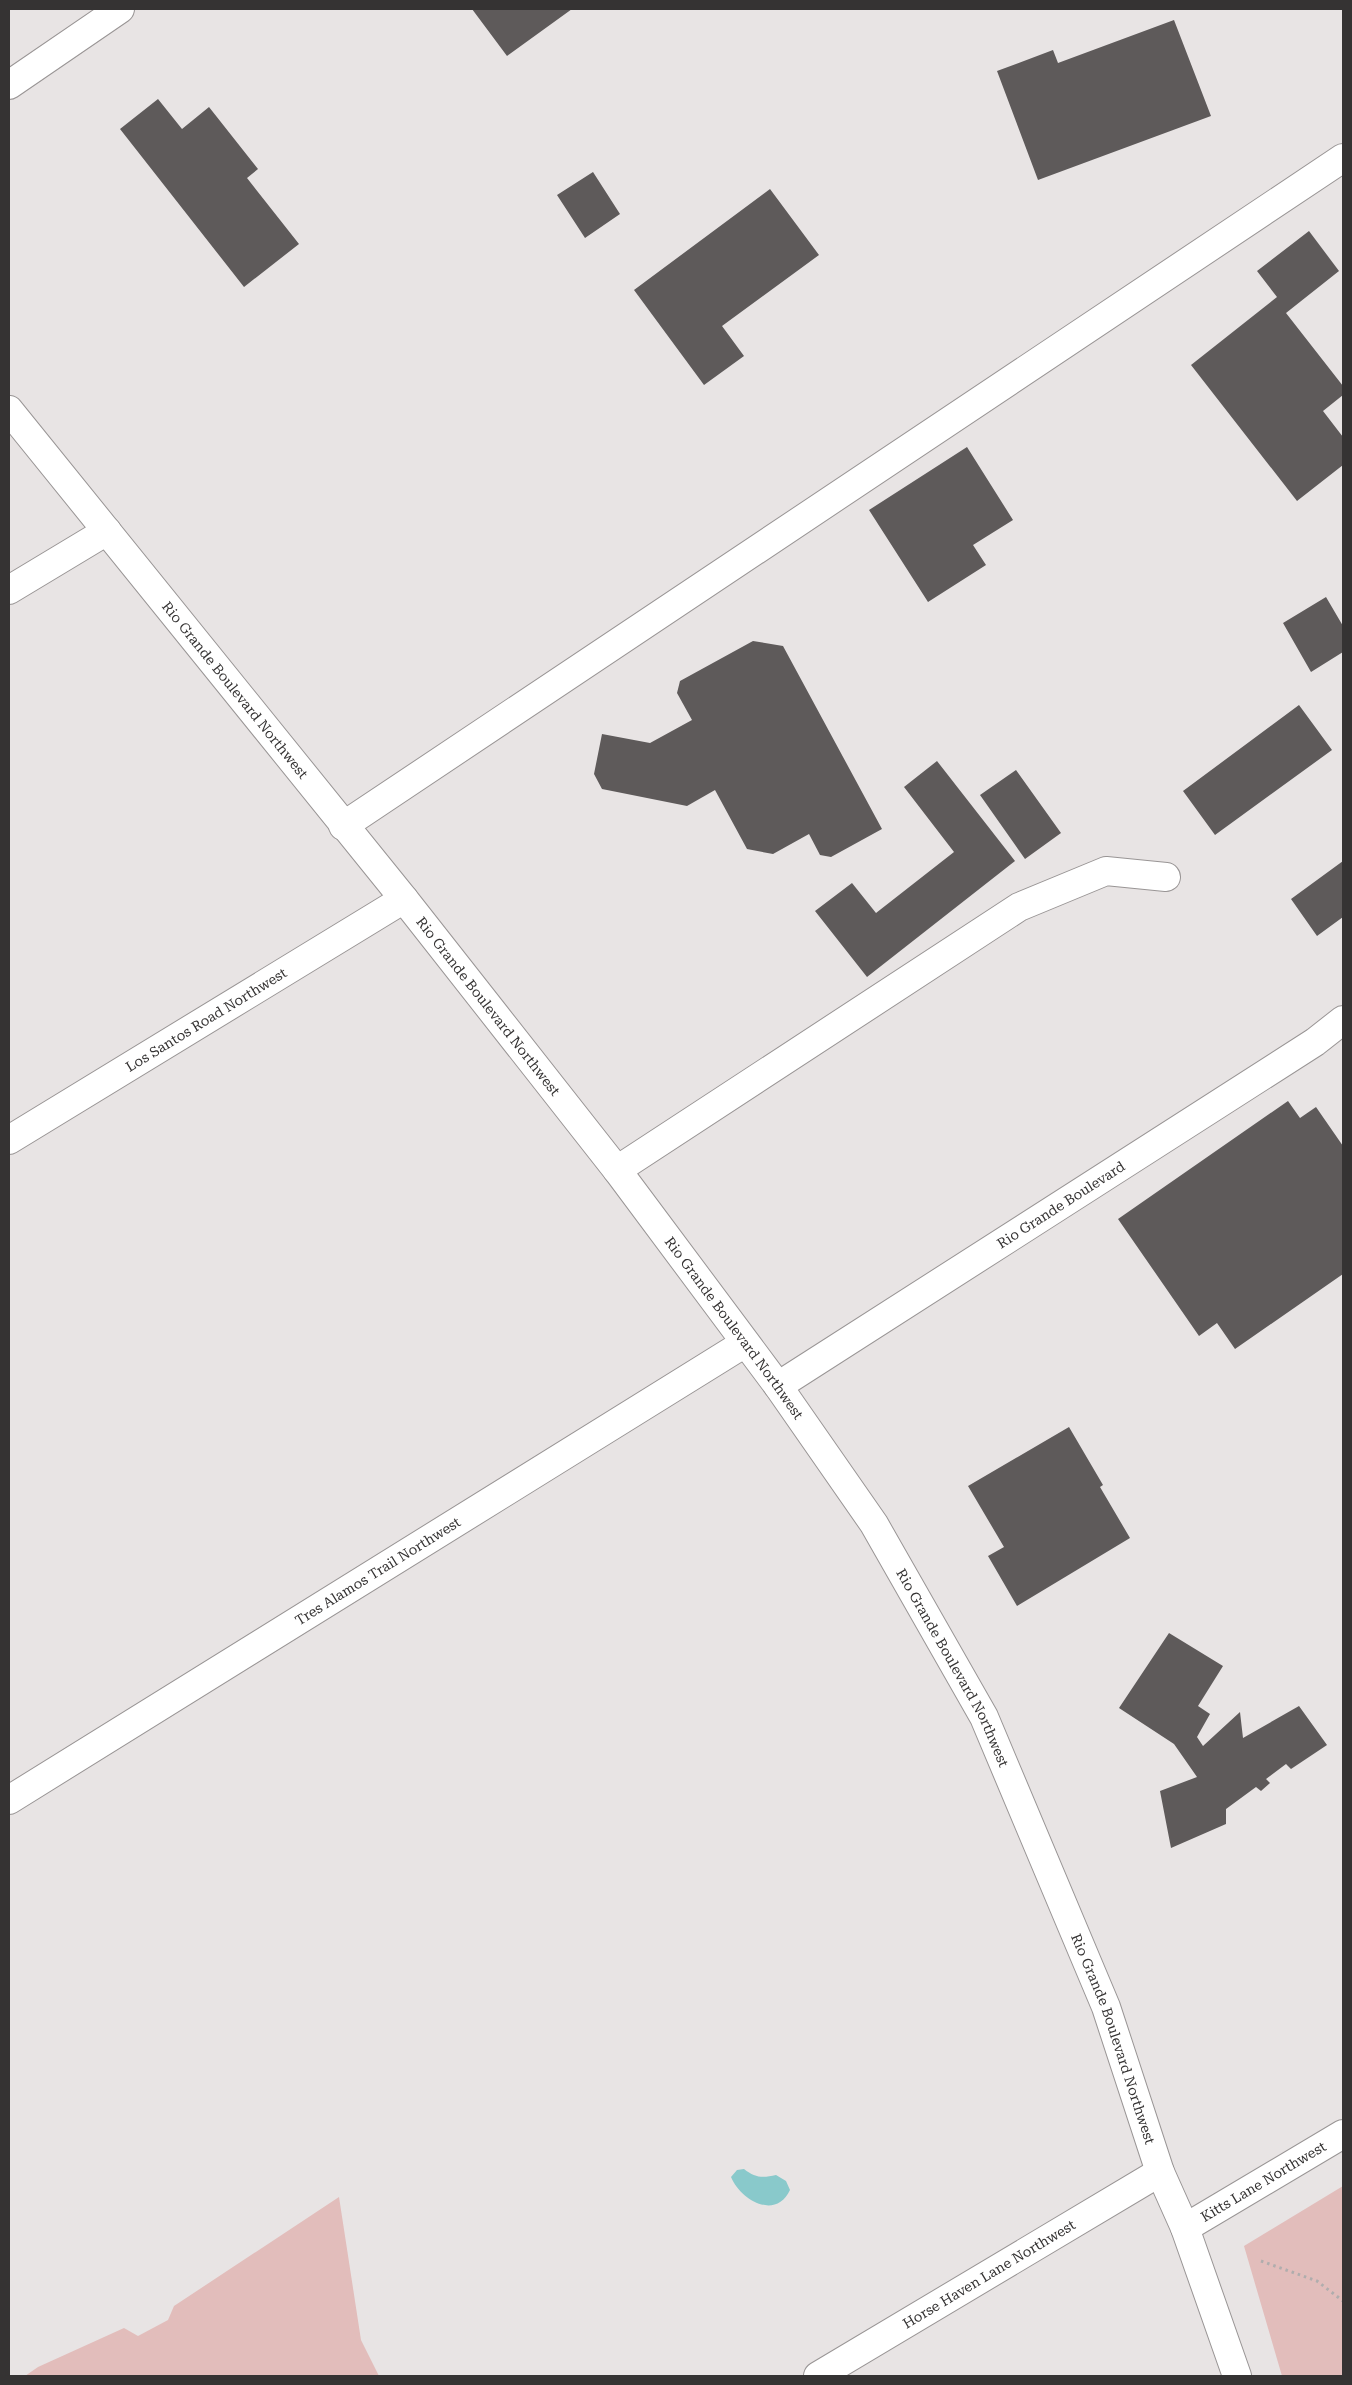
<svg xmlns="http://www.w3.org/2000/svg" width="1352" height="2385" font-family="'Roboto Serif',serif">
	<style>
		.green { fill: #e2bdbb }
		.water { fill: #89c9cb }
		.building { fill: #5e5a5a }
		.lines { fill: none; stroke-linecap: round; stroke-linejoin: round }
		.minor-casing { stroke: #999595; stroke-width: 30 }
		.tertiary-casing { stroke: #999595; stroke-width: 30 }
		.path { stroke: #b0adad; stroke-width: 3; stroke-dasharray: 2.5 4; stroke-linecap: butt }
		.minor { stroke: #fff; stroke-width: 28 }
		.tertiary { stroke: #fff; stroke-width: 28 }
		.labels { text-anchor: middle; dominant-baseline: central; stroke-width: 5; stroke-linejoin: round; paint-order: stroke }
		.street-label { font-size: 14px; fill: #353333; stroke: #e8e4e4 }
	</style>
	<rect width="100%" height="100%" fill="#e8e4e4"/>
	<path class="green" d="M 1343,2186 L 1343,2376 L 1282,2376 L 1244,2246 Z
		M 339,2197 L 361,2340 L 379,2376 L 25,2376 L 38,2367 L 124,2328 L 138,2336 L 168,2320 L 174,2306 Z"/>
	<path class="water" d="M 744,2169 C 755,2178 763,2178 776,2175 L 786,2181 L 790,2190 C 776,2220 741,2201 731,2177 L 737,2170 Z"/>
	<path class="building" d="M 472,9 L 572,9 L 507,56 Z
		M 1174,20 L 1211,116 L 1038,180 L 997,71 L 1053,50 L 1058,63 Z
		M 158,99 L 182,129 L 209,107 L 258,169 L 247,178 L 299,244 L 244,287 L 120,129 Z
		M 593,172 L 620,214 L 585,238 L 557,195 Z
		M 770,189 L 819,255 L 722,326 L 744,356 L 704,385 L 634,290 Z
		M 1309,231 L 1339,271 L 1286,313 L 1343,386 L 1343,395 L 1323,411 L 1343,437 L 1343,465 L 1297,501 L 1191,365 L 1277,297 L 1257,271 Z
		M 967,447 L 1013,520 L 973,545 L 986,565 L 928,602 L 869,510 Z
		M 1326,597 L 1343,626 L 1343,652 L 1311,672 L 1283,623 Z
		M 753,641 L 783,646 L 882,829 L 831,857 L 820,855 L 809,834 L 773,854 L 747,849 L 715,790 L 687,806 L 602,789 L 594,774 L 602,734 L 650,743 L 692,720 L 677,693 L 680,681 Z
		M 1299,705 L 1332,750 L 1215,835 L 1183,791 Z
		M 937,761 L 1015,861 L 867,977 L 815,911 L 852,883 L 876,913 L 954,852 L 904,787 Z
		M 1016,770 L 1061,833 L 1025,859 L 980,795 Z
		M 1343,861 L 1343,917 L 1317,936 L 1291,899 Z
		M 1288,1101 L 1300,1118 L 1316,1107 L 1343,1146 L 1343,1274 L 1235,1349 L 1217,1323 L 1199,1336 L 1118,1219 Z
		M 1069,1427 L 1103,1485 L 1100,1487 L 1130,1538 L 1017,1606 L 988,1556 L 1004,1547 L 968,1486 Z
		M 1169,1633 L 1223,1666 L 1198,1706 L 1210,1714 L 1197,1737 L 1203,1746 L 1240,1712 L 1243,1738 L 1299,1706 L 1327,1745 L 1291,1769 L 1286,1764 L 1266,1779 L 1270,1783 L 1261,1791 L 1256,1787 L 1226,1809 L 1226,1824 L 1171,1848 L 1160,1791 L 1197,1777 L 1174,1744 L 1119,1708 Z"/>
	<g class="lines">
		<g class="minor-casing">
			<g id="minor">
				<path d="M 9,85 L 120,9"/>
				<path d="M 9,590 L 107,531"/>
				<path d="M 343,826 L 1343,158"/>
				<path id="s1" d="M 9,1140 L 404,899"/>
				<path d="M 617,1170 L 1019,907 L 1106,871 L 1166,877"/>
				<path id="s2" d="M 778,1386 L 1315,1042 L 1343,1020"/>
				<path id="s3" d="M 9,1800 L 745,1343"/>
				<path id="s4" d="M 1185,2228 L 1343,2134"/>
				<path id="s5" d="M 818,2376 L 1160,2172"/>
			</g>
		</g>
		<g class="tertiary-casing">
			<g id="tertiary">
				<path id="s6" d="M 9,410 L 404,899 L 617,1170 L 778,1386 L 874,1524 L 984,1717 L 1106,2007 L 1160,2172 L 1185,2228 L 1237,2376"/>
			</g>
		</g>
		<path class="path" d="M 1261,2261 L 1317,2281 L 1343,2301"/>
		<use href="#minor" class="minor"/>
		<use href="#tertiary" class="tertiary"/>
	</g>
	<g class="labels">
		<g class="street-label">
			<text stroke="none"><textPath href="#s6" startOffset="360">Rio Grande Boulevard Northwest</textPath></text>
			<text stroke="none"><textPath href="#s6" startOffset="765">Rio Grande Boulevard Northwest</textPath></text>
			<text stroke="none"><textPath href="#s1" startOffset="231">Los Santos Road Northwest</textPath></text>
			<text stroke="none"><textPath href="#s2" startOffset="336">Rio Grande Boulevard</textPath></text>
			<text stroke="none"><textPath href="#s6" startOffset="1170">Rio Grande Boulevard Northwest</textPath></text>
			<text stroke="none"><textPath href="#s3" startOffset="434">Tres Alamos Trail Northwest</textPath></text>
			<text stroke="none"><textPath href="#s6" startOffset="1575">Rio Grande Boulevard Northwest</textPath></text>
			<text stroke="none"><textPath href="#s6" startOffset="1980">Rio Grande Boulevard Northwest</textPath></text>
			<text stroke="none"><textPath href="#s4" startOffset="91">Kitts Lane Northwest</textPath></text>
			<text stroke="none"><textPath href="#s5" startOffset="199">Horse Haven Lane Northwest</textPath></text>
		</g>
	</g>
	<rect width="1352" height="2385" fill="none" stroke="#353333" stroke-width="20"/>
</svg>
